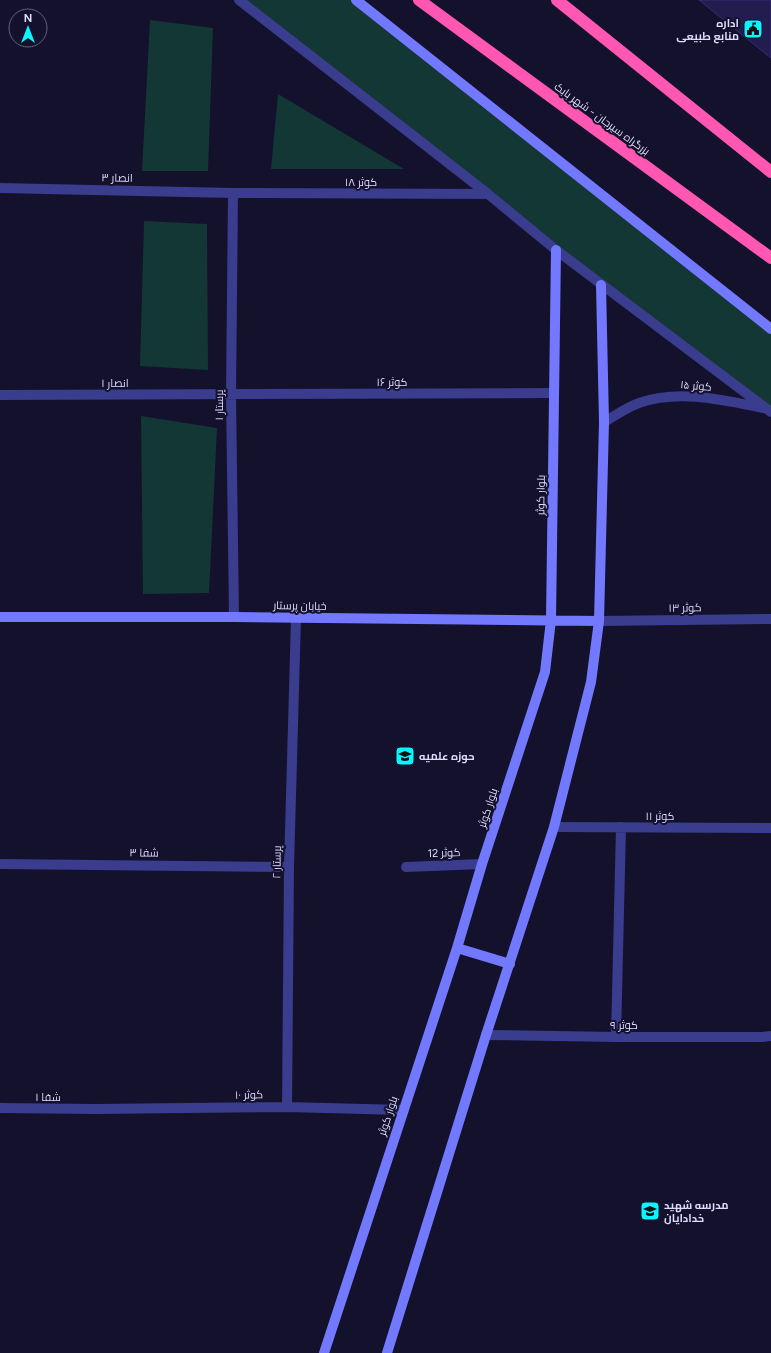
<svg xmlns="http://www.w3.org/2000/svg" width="771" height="1353" font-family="Figtree,Cairo,sans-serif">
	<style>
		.green { fill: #133734 }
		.building { fill: #231c4f; stroke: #382d7b }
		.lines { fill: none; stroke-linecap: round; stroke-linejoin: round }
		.lane { stroke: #3a3c8d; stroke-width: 10 }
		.street { stroke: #3a3c8d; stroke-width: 10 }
		.secondary { stroke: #7379ff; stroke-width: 10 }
		.highway { stroke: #ff57b2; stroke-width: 12 }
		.labels { text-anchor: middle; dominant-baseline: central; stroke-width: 4; stroke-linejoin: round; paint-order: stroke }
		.poi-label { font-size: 11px; font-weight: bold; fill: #dedcff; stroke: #14112d; text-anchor: start }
		.street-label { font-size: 11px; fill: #dedcff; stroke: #14112d }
	</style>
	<rect width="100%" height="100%" fill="#14112d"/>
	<path class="green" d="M 239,0 L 361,0 L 771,331 L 771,416 Z
		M 150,20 L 213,28 L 208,171 L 142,171 Z
		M 278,94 L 404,169 L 271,169 Z
		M 144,221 L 207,224 L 208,370 L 140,366 Z
		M 141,416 L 217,428 L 209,593 L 143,594 Z"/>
	<path class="building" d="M 699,0 L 771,0 L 771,58 Z"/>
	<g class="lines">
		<path class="lane" d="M 406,867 L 482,864"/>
		<path class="street" d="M 239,0 L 488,194 L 556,250 L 771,412
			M 0,188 L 233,193 L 488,194
			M 233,193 L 231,395 L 234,617
			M 0,395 L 554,393
			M 604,422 C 615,416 627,407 639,403 C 679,389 723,400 763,408
			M 599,621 L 771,619
			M 554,827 L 771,828
			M 0,864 L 289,867
			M 486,1035 L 616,1037 L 762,1037 L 771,1036
			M 616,1037 L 621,827
			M 287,1107 L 289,867 L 296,618
			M 0,1108 L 95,1109 L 287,1107 L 403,1110"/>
		<path class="secondary" d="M 356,0 L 771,329
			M 0,617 L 234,617 L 599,621
			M 457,948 L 510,964
			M 324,1353 L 457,948 L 482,864 L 545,672 L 551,620 L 556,250
			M 387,1353 L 486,1035 L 554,827 L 591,682 L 599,621 L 604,422 L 601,285"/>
		<path class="highway" d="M 419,0 L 771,258
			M 557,0 L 771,172"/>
	</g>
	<defs>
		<g id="civic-square" transform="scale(1)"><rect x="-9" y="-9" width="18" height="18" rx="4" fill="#08f6ff" stroke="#14112d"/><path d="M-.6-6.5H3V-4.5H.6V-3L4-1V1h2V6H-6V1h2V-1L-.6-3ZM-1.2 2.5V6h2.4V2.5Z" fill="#111"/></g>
		<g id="university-square" transform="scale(1)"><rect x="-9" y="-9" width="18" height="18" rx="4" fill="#08f6ff" stroke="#14112d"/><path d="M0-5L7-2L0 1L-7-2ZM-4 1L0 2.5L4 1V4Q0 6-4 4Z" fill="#111"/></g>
		<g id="school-square" transform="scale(1)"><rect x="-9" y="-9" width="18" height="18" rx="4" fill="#08f6ff" stroke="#14112d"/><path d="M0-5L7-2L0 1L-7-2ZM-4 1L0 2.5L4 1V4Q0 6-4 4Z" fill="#111"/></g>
	</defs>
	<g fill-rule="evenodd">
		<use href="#civic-square" x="753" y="29"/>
		<use href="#university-square" x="405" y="756"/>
		<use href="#school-square" x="650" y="1211"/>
	</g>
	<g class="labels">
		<g class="poi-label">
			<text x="739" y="23" text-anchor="end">اداره<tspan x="739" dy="13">منابع طبیعی</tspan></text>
			<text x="419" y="756">حوزه علمیه</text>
			<text x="664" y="1205">مدرسه شهید<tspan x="664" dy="13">خدادایان</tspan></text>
		</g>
		<g class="street-label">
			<text transform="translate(602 119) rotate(36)">بزرگراه سیرجان - شهر بابک</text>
			<text transform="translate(117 178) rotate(1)">انصار ۳</text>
			<text x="361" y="182">کوثر ۱۸</text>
			<text x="392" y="382">کوثر ۱۶</text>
			<text x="115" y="383">انصار ۱</text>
			<text transform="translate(696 386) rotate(5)">کوثر ۱۵</text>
			<text transform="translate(219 405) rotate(-90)">پرستار ۱</text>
			<text transform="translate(541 495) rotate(-89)">بلوار کوثر</text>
			<text transform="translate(300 606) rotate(1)">خیابان پرستار</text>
			<text transform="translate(685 608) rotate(-1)">کوثر ۱۳</text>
			<text transform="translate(488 808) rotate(-72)">بلوار کوثر</text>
			<text x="660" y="816">کوثر ۱۱</text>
			<text transform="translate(144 853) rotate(1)">شفا ۳</text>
			<text transform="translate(444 853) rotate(-2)">کوثر 12</text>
			<text transform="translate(277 862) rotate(-89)">پرستار ۲</text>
			<text x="624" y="1025">کوثر ۹</text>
			<text transform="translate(249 1095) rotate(-1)">کوثر ۱۰</text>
			<text x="48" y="1097">شفا ۱</text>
			<text transform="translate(388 1116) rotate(-72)">بلوار کوثر</text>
		</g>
	</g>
	<g transform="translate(28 28)"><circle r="19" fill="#14112d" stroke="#656281"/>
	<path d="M0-3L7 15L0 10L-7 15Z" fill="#08f6ff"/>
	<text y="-6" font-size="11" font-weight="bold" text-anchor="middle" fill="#dedcff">N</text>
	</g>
</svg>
